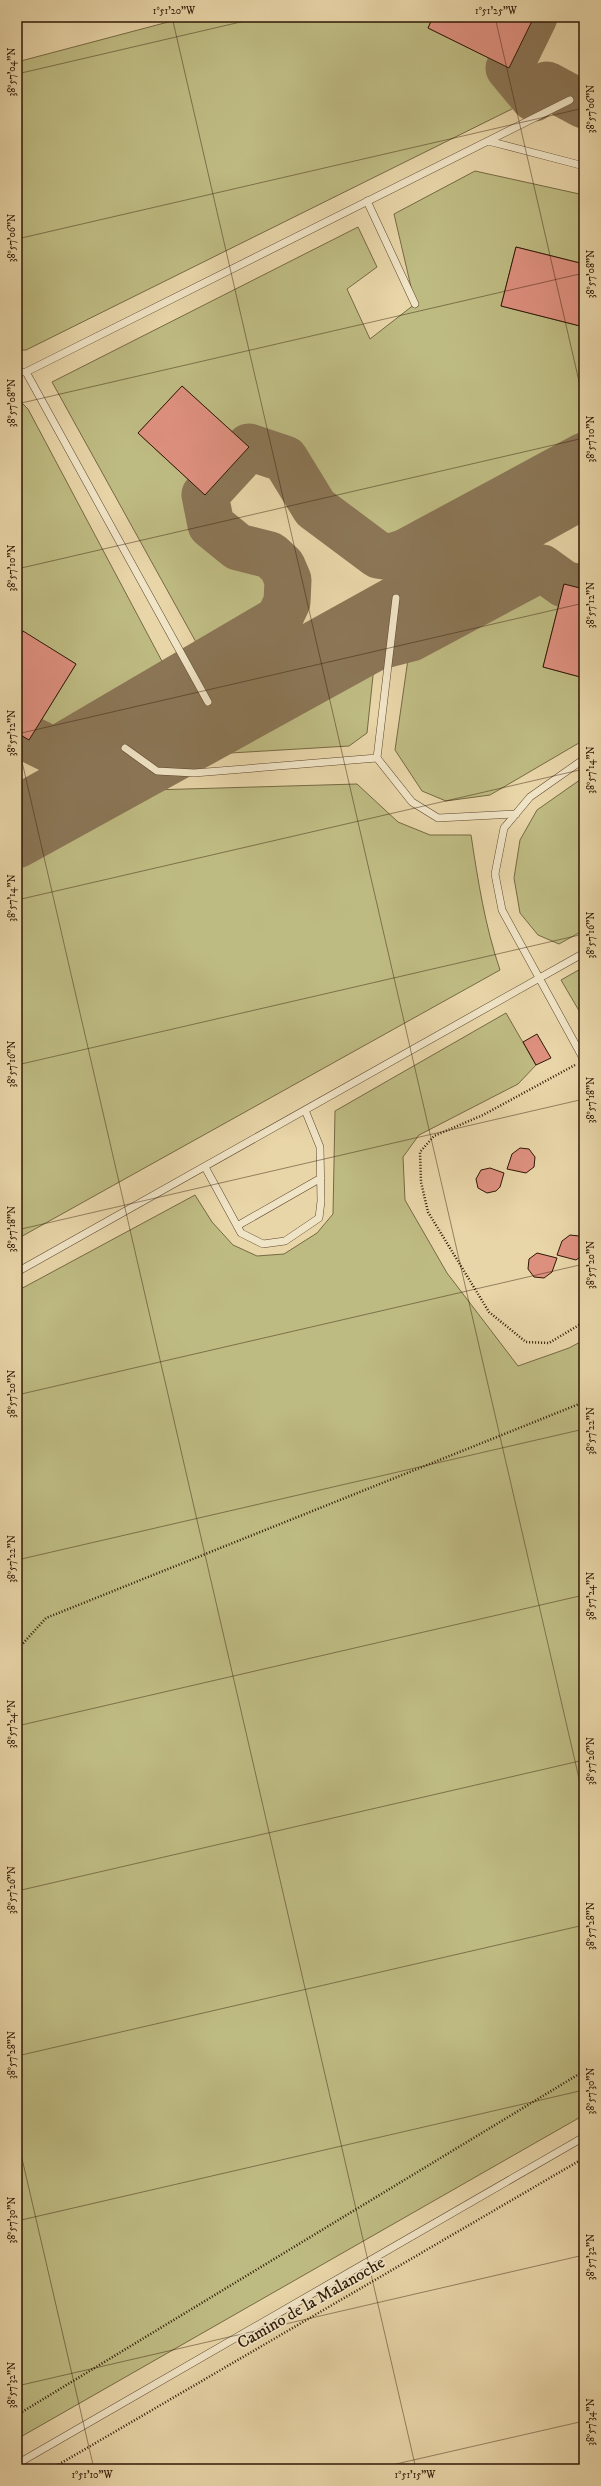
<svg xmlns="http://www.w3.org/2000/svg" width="601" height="2486" font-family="'IM FELL DW Pica',serif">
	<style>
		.green { fill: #bebb82; stroke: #766943 }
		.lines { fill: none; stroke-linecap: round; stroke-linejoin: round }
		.taxiway { stroke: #8b7656; stroke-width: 47 }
		.building { fill: #de907f; stroke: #2e1704 }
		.lane-casing { stroke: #5c462d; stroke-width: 8 }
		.path { stroke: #2e1704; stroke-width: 2.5; stroke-dasharray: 1 2; stroke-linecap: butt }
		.lane { stroke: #f0e4c6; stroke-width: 7 }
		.ticks { fill: none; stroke: #2e1704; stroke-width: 1; stroke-opacity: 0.45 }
		.labels { text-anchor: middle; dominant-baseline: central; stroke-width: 3.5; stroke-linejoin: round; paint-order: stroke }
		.street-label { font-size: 17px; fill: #2e1704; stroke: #f0e4c6 }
		.neatline { fill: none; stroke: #2e1704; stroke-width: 1.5 }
		.ticks-label { font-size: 10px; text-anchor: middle; fill: #2e1704 }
	</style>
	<rect width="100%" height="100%" fill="#e8d5a8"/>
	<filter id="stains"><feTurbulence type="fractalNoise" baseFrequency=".005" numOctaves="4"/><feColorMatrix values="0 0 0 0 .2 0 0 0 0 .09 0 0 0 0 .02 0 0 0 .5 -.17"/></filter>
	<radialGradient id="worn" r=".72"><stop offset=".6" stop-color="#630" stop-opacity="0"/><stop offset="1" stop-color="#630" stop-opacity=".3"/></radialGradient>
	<path class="green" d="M 187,17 L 433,17 L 428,28 L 509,68 L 534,98 L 26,350 L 17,350 L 17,62 Z
		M 475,171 L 584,195 L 584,264 L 516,247 L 501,306 L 584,327 L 584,456 L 406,552 L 391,557 L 378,555 L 315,508 L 285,459 L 249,447 L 182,386 L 138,433 L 205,495 L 211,525 L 238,546 L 270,555 L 282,566 L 288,580 L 287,602 L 279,619 L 207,662 L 52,382 L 358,227 L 377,267 L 347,289 L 370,339 L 415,304 L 394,214 Z
		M 17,398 L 28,409 L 173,682 L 54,751 L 29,740 L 76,664 L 23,632 L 17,642 Z
		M 542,568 L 564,584 L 543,667 L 584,678 L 584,740 L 490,795 L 446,801 L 422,791 L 395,750 L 411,638 Z
		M 376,647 L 367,733 L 349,746 L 180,756 Z
		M 584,777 L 584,930 L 559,944 L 538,935 L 520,913 L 514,878 L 520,840 L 537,810 Z
		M 357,784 L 398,822 L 430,835 L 471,835 C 478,881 485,926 500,970 L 17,1239 L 17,845 L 117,791 Z
		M 584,967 L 584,1014 L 581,1014 L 561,980 Z
		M 506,1013 L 536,1065 L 518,1084 L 419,1135 L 403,1157 L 405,1200 L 447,1273 L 518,1366 L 569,1348 L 584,1340 L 584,2115 L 17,2439 L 17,1291 L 195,1195 L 212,1222 L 233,1245 L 257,1256 L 284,1254 L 317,1233 L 333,1214 L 335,1111 Z"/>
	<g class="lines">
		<path class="taxiway" d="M 534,17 L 509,68 L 534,98 L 547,85 L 584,105
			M 17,733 L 54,751 L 279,619 L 287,602 L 288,580 L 282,566 L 270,555 L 238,547 L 211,525 L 205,495 L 249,447 L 285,459 L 315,508 L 378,555 L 391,557 L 406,552 L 584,456
			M 17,809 L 584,495
			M 17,845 L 376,647 L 411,638 L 542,568 L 564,584 L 584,589"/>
	</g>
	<path class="building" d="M 433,17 L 534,17 L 509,68 L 428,28 Z
		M 516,247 L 584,264 L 584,327 L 501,306 Z
		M 182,386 L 249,447 L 205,495 L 138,433 Z
		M 564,584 L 584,589 L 584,678 L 543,667 Z
		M 23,631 L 76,664 L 29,740 L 17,733 L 17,642 Z
		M 537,1034 L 551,1058 L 536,1065 L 523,1042 Z
		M 520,1148 L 529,1149 L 535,1157 L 534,1167 L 526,1173 L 507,1169 L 512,1154 Z
		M 490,1168 L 504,1173 L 500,1187 L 496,1191 L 487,1193 L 478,1188 L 476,1179 L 481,1170 Z
		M 570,1235 L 579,1236 L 584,1240 L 584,1254 L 576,1260 L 557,1255 L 562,1241 Z
		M 537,1253 L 557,1258 L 552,1272 L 544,1278 L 534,1277 L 528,1269 L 529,1259 Z"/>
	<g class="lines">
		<g class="lane-casing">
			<path id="lane" d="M 488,141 L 584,166
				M 367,201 L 415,304
				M 17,372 L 26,372 L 208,702
				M 26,372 L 570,100
				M 396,598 L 377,758 L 412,802 L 438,818 L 516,814
				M 125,748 L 157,771 L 194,773 L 377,758
				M 584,759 L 530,797 L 504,828 L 495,874 L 502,910 L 584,1060
				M 205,1167 L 241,1233 L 263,1244 L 285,1241 L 319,1218 L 321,1201 L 320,1147 L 305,1110
				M 237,1226 L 321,1178
				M 17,1272 L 584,953
				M 17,2464 L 584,2137"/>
		</g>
		<path class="path" d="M 575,1065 L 483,1115 L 434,1136 L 420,1152 L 421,1182 L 428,1212 L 489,1312 L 526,1342 L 549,1343 L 584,1322
			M 17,1650 L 46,1618 L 584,1402
			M 17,2415 L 584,2071
			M 51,2469 L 584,2158"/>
		<use href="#lane" class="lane"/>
	</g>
	<path class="ticks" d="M 172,17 L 584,1800M 495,17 L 584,403M 17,74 L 262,17M 17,239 L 584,108M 17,404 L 584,273M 17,569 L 584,438M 17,734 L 584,603M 17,740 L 416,2469M 17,900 L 584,769M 17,1065 L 584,934M 17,1230 L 584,1099M 17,1395 L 584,1264M 17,1560 L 584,1429M 17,1726 L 584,1595M 17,1891 L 584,1760M 17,2056 L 584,1925M 17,2137 L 94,2469M 17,2221 L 584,2090M 17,2386 L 584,2255M 374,2469 L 584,2421"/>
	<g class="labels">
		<g class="street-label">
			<text transform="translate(311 2303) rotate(-30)">Camino de la Malanoche</text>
		</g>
	</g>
	<rect width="601" height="2486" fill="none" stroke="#e8d5a8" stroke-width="44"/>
	<rect x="22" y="22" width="557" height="2442" class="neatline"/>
	<g class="ticks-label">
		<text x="174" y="14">1°51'20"W</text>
		<text x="496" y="14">1°51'25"W</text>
		<text transform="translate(11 72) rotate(-90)" y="4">38°57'04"N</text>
		<text transform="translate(590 109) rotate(-90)" y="4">38°57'06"N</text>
		<text transform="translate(11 238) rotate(-90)" y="4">38°57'06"N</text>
		<text transform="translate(590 274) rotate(-90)" y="4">38°57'08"N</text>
		<text transform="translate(11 403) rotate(-90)" y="4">38°57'08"N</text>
		<text transform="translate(590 439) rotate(-90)" y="4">38°57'10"N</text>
		<text transform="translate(11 568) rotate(-90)" y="4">38°57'10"N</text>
		<text transform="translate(590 605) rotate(-90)" y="4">38°57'12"N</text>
		<text transform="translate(11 733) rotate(-90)" y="4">38°57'12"N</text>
		<text transform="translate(590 770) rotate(-90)" y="4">38°57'14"N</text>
		<text transform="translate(11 898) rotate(-90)" y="4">38°57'14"N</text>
		<text transform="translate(590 935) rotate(-90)" y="4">38°57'16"N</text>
		<text transform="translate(11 1064) rotate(-90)" y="4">38°57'16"N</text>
		<text transform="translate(590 1100) rotate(-90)" y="4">38°57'18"N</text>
		<text transform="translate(11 1229) rotate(-90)" y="4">38°57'18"N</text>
		<text transform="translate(590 1265) rotate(-90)" y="4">38°57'20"N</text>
		<text transform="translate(11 1394) rotate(-90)" y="4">38°57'20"N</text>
		<text transform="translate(590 1431) rotate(-90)" y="4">38°57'22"N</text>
		<text transform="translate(11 1559) rotate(-90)" y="4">38°57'22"N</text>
		<text transform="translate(590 1596) rotate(-90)" y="4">38°57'24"N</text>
		<text transform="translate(11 1724) rotate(-90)" y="4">38°57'24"N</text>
		<text transform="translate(590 1761) rotate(-90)" y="4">38°57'26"N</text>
		<text transform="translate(11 1890) rotate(-90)" y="4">38°57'26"N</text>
		<text transform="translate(590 1926) rotate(-90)" y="4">38°57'28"N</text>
		<text transform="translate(11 2055) rotate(-90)" y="4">38°57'28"N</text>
		<text transform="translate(590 2091) rotate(-90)" y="4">38°57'30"N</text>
		<text transform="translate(11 2220) rotate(-90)" y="4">38°57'30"N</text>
		<text transform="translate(590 2257) rotate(-90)" y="4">38°57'32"N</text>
		<text transform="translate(11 2385) rotate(-90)" y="4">38°57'32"N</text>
		<text transform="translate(590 2422) rotate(-90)" y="4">38°57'34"N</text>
		<text x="92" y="2478">1°51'10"W</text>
		<text x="415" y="2478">1°51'15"W</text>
	</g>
	<rect width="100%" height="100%" filter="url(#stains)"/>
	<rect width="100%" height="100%" fill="url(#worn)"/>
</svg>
